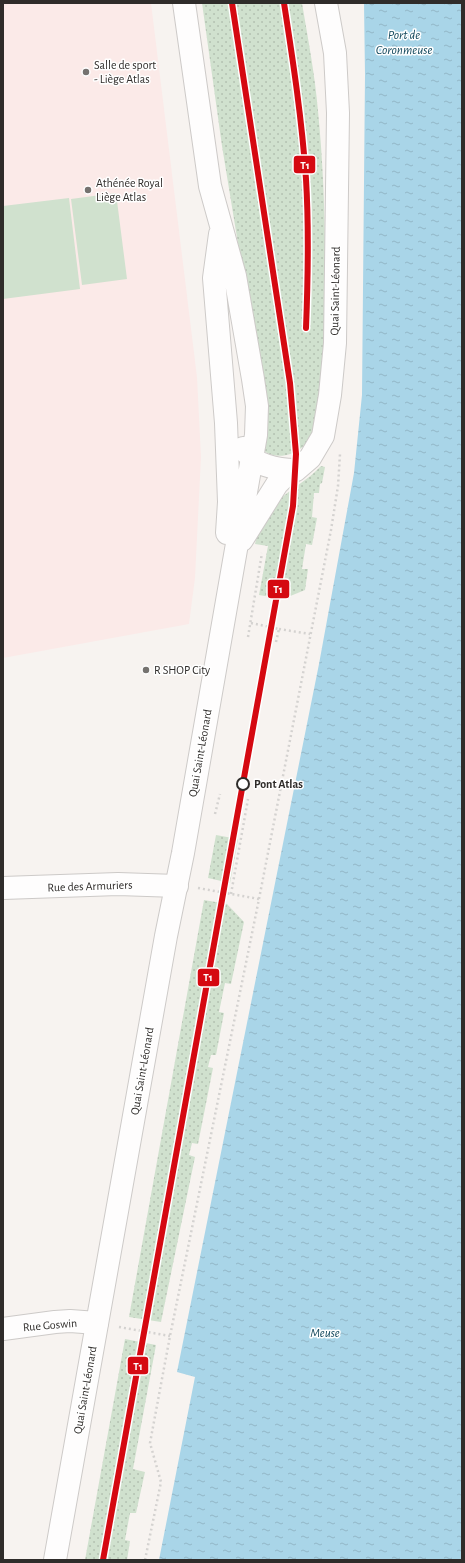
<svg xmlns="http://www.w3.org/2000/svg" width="465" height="1563" font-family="'Alegreya Sans',sans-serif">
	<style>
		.education { fill: #fbeae8 }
		.grass { fill: url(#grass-dots) }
		.garden { fill: #d0e1ce }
		.water { fill: url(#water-ripples) }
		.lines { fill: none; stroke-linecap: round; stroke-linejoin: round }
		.street-casing { stroke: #cdcac8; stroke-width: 24 }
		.secondary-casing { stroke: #cdcac8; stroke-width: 24 }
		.path { stroke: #d4d2d0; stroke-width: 2.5; stroke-dasharray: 2 3; stroke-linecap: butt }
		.street { stroke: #fefdfd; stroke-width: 22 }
		.secondary { stroke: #fefdfd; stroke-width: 22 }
		.tram-1-casing { stroke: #fff; stroke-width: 9 }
		.tram-1 { stroke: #d50911; stroke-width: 6 }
		.poi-dot { fill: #75726f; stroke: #fff; stroke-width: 1.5 }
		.stop-dot { fill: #fff; stroke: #2f2c2a; stroke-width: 2 }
		.labels { text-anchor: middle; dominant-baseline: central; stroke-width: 3; stroke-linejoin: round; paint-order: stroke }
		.poi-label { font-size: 12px; fill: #2f2c2a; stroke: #fff; text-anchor: start }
		.street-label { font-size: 12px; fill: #2f2c2a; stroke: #fff }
		.stop-label { font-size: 12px; font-weight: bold; fill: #2f2c2a; stroke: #fff; text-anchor: start }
		.water-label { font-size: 13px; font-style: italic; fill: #154a5e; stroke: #fff }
		.line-badge { stroke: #fff; stroke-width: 1.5 }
		.badge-label { font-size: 11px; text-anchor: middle; font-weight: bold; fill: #fff }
	</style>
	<defs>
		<pattern id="grass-dots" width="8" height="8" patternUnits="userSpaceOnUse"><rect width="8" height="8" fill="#d0e1ce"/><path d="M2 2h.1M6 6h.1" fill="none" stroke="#b3c1b1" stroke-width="1.8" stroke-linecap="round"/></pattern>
		<pattern id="water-ripples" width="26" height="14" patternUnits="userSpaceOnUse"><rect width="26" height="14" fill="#a9d5e8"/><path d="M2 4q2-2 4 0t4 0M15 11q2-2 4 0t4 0" fill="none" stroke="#92b7c7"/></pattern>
	</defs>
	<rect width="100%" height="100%" fill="#f7f3f0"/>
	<path class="education" d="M 3,3 L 151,3 L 197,377 L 201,457 L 195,578 L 189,624 L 3,658 Z"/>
	<path class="grass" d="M 202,3 L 302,3 C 308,39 315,75 318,111 C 323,162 325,212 325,262 C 325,298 325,333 322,368 C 320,384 318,399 316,414 C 315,419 315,426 313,432 C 306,451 282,463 264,451 L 242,268 L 222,146 Z
		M 321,466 L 325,467 L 322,483 L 320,484 L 319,493 L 314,493 L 312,517 L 317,518 L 312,545 L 306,544 L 302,569 L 308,569 L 305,590 L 283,599 L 259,595 L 268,546 L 255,544 C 257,534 270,510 277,502 C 290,489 307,481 321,466 Z
		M 216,835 L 238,839 L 230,883 L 208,878 Z
		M 204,900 L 227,904 L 244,922 L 231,984 L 225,983 L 219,1012 L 224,1013 L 216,1055 L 211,1055 L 208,1067 L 213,1068 L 198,1144 L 192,1143 L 189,1155 L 195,1157 L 161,1322 L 129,1317 Z
		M 125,1339 L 156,1345 L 133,1469 L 145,1472 L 136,1513 L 130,1513 L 125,1540 L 130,1541 L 127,1560 L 85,1560 Z"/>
	<path class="garden" d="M 116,193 L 127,279 L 82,285 L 71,199 Z
		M 69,198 L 80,289 L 3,299 L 3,206 Z"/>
	<path class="water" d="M 364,3 L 462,3 L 462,1560 L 159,1560 L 195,1377 L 177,1372 L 319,664 L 354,473 L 362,395 L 365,75 Z"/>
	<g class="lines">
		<g class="street-casing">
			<path id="street" d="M 3,888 L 118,884 L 177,886
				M 3,1329 L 55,1322 L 70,1321 L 97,1323"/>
		</g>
		<g class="secondary-casing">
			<path id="secondary" d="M 220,234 L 214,278 L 226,423 L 229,502 L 227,533
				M 243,448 C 253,465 277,470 296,470
				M 242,540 L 277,484 L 287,474 L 296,470 L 310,458 L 323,436 L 330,395 L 335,343 L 338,113 L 335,53 L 326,3
				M 55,1560 L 166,936 L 183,853 L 256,435 L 257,406 L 253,379 L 235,276 L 210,186 L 184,3"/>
		</g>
		<path class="path" d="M 251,623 L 279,629 L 276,642
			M 279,629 L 310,634
			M 248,637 L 262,553
			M 215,814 L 220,794
			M 198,888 L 259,899
			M 231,894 L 248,799
			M 119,1327 L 170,1336
			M 145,1560 L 161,1482 L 150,1443 L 170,1336 L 259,899 L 331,530 L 338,486 L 340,454"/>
		<use href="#street" class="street"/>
		<use href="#secondary" class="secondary"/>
		<g class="tram-1-casing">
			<path id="tram-1" d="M 284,3 C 293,61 302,120 306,179 C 309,228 308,278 306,328
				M 103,1560 L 293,506 L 296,454 L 290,383 L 232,3"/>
		</g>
		<use href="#tram-1" class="tram-1"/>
	</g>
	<g class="poi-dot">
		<circle cx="86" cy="72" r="4"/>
		<circle cx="88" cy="190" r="4"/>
		<circle cx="146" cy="670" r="4"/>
	</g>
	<circle class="stop-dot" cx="243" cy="784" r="6"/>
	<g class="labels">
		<g class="poi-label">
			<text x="94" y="65">Salle de sport<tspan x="94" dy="14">- Liège Atlas</tspan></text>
			<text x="96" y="183">Athénée Royal<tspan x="96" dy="14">Liège Atlas</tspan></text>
			<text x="154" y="670">R SHOP City</text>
		</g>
		<g class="street-label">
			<text transform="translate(335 291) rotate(-89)">Quai Saint-Léonard</text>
			<text transform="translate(200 753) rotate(-80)">Quai Saint-Léonard</text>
			<text transform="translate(90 886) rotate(-2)">Rue des Armuriers</text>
			<text transform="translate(142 1071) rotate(-80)">Quai Saint-Léonard</text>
			<text transform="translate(50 1325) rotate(-5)">Rue Goswin</text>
			<text transform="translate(85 1390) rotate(-80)">Quai Saint-Léonard</text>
		</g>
		<g class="stop-label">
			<text x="254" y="784">Pont Atlas</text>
		</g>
		<g class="water-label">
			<text x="404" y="35">Port de<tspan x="404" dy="15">Coronmeuse</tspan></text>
			<text x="325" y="1333">Meuse</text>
		</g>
	</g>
	<g class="line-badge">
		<rect x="293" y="155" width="23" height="19" rx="4" fill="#d50911"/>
		<rect x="267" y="579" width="23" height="20" rx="4" fill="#d50911"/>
		<rect x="197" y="968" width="23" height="19" rx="4" fill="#d50911"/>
		<rect x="127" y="1356" width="22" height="19" rx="4" fill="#d50911"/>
	</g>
	<g class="badge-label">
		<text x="305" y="169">T1</text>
		<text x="278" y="593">T1</text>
		<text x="208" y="981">T1</text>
		<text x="138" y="1370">T1</text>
	</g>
	<rect width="465" height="1563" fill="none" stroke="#2f2c2a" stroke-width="8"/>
</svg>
